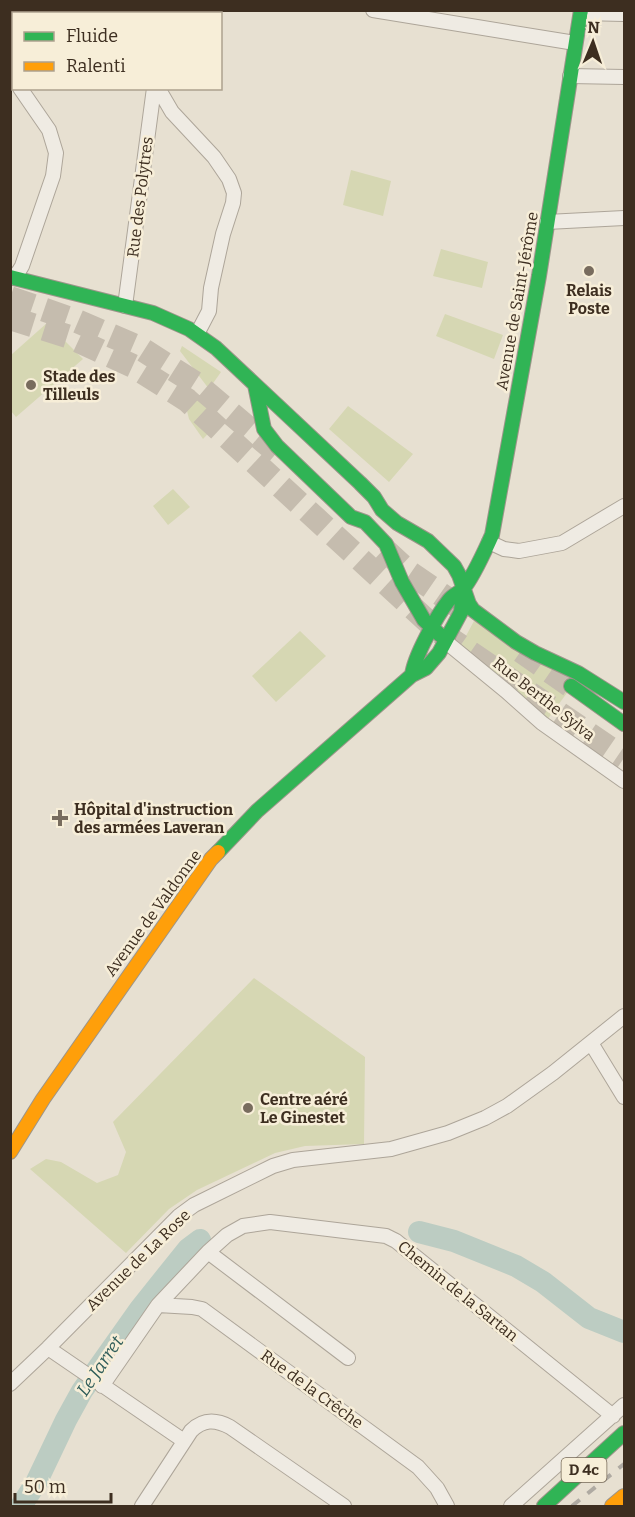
<svg xmlns="http://www.w3.org/2000/svg" width="635" height="1517" font-family="Bitter,serif">
	<style>
		.green { fill: #d6d7b3 }
		.lines { fill: none; stroke-linecap: round; stroke-linejoin: round }
		.river { stroke: #bcccc2; stroke-width: 22 }
		.highway-tunnel { stroke: #c5bcae; stroke-width: 24; stroke-dasharray: 24 12; stroke-linecap: butt }
		.street-casing { stroke: #ada599; stroke-width: 16 }
		.fast-casing { stroke: #9c958a; stroke-width: 16 }
		.slow-casing { stroke: #9c958a; stroke-width: 16 }
		.street { stroke: #efebe3; stroke-width: 14 }
		.fast { stroke: #30b455; stroke-width: 14 }
		.slow { stroke: #ff9f0a; stroke-width: 14 }
		.rail { stroke: #afaaa2; stroke-width: 4; stroke-dasharray: 10 10; stroke-linecap: butt }
		.poi-dot { fill: #786c5e; stroke: #f7eed8; stroke-width: 2 }
		.labels { text-anchor: middle; dominant-baseline: central; stroke-width: 5; stroke-linejoin: round; paint-order: stroke }
		.shield { fill: #f7eed8; stroke: #756857; stroke-width: 1.5 }
		.shield-label { font-size: 15px; font-weight: bold; fill: #3d2e20 }
		.street-label { font-size: 16px; fill: #3d2e20; stroke: #f7eed8 }
		.poi-label { font-size: 16px; font-weight: bold; fill: #3d2e20; stroke: #f7eed8; text-anchor: start }
		.water-label { font-size: 18px; font-style: italic; fill: #2f5d5a; stroke: #f7eed8 }
	</style>
	<rect width="100%" height="100%" fill="#e7e0d1"/>
	<path class="green" d="M 351,170 L 391,181 L 383,216 L 343,205 Z
		M 441,249 L 488,262 L 482,288 L 433,276 Z
		M 445,314 L 503,335 L 494,359 L 436,336 Z
		M 47,323 L 83,359 L 16,417 L 11,411 L 11,355 Z
		M 182,346 L 221,372 L 209,389 L 180,351 Z
		M 180,383 L 221,420 L 203,439 L 189,419 Z
		M 348,406 L 413,454 L 389,482 L 329,429 Z
		M 173,489 L 190,507 L 168,525 L 153,506 Z
		M 474,621 L 578,678 L 547,720 L 529,705 L 519,693 L 460,647 Z
		M 300,631 L 326,656 L 276,702 L 252,676 Z
		M 254,978 L 365,1057 L 364,1144 L 305,1146 L 275,1153 L 197,1190 L 169,1209 L 126,1253 L 30,1169 L 46,1159 L 61,1162 L 97,1183 L 118,1175 L 126,1152 L 113,1122 Z"/>
	<g class="lines">
		<path class="river" d="M 419,1232 L 454,1241 L 516,1266 L 543,1282 L 589,1318 L 624,1332
			M 21,1506 L 36,1483 L 66,1420 L 82,1391 L 140,1309 L 188,1249 L 200,1240"/>
		<path class="highway-tunnel" d="M 10,298 L 77,321 L 140,348 L 195,383 L 280,455
			M 10,318 L 70,337 L 133,366 L 187,400 L 437,630 L 624,758
			M 384,549 L 410,573 L 468,613
			M 521,651 L 571,686"/>
		<g class="street-casing">
			<path id="street" d="M 373,10 L 575,43
				M 581,13 L 624,14
				M 161,14 L 161,10
				M 10,75 L 14,79
				M 570,76 L 624,77
				M 158,88 L 172,112 L 214,157 L 229,179 L 234,193 L 233,203 L 223,234 L 211,288 L 209,311 L 197,334
				M 547,222 L 624,218
				M 13,278 L 19,271 L 22,266 L 53,176 L 56,153 L 49,130 L 20,88
				M 125,306 L 154,88
				M 489,542 L 504,549 L 519,551 L 562,543 L 624,506
				M 445,641 L 506,691 L 542,723 L 624,781
				M 591,1043 L 624,1097
				M 208,1252 L 348,1358
				M 158,1305 L 192,1307 L 202,1309 L 418,1467 L 437,1488 L 447,1506
				M 48,1348 L 184,1441
				M 10,1384 L 48,1348 L 179,1216 L 194,1205 L 273,1166 L 293,1160 L 391,1149 L 448,1133 L 485,1118 L 507,1106 L 553,1073 L 624,1016
				M 102,1386 L 158,1305 L 208,1252 L 227,1235 L 243,1226 L 270,1222 L 386,1236 L 396,1241 L 613,1416
				M 142,1506 L 191,1431 C 203,1419 215,1419 230,1427 L 344,1506
				M 511,1506 L 624,1405"/>
		</g>
		<g class="fast-casing">
			<path id="fast" d="M 10,277 L 153,313 L 189,329 L 216,348 L 360,483 L 374,497 L 382,510 L 397,523 L 428,541 L 454,566 L 459,575 L 469,604 L 473,610 L 516,642 L 535,653 L 578,673 L 624,702
				M 255,385 L 264,429 L 277,446 L 351,517 L 365,522 L 386,544 L 402,582 L 424,620 L 440,635
				M 412,675 C 414,657 437,615 449,600 C 453,595 459,593 463,589 C 474,576 485,550 492,535 L 539,276 L 581,10
				M 571,686 L 624,724
				M 218,852 L 257,811 L 412,675 L 426,668 L 439,653 L 461,612 L 463,589
				M 544,1506 L 624,1433"/>
		</g>
		<g class="slow-casing">
			<path id="slow" d="M 10,1152 L 43,1099 L 211,859 L 218,852
				M 612,1506 L 624,1496"/>
		</g>
		<use href="#street" class="street"/>
		<use href="#fast" class="fast"/>
		<use href="#slow" class="slow"/>
		<path class="rail" d="M 572,1506 L 624,1464"/>
	</g>
	<g class="poi-dot">
		<circle cx="589" cy="271" r="6"/>
		<circle cx="31" cy="385" r="6"/>
		<path d="M57 809h6v6h6v6h-6v6h-6v-6h-6v-6h6z"/>
		<circle cx="248" cy="1108" r="6"/>
	</g>
	<g class="labels">
		<rect class="shield" x="561.5" y="1458" width="45" height="24" rx="4.5"/>
		<g class="shield-label">
			<text x="584" y="1470">D 4c</text>
		</g>
		<g class="street-label">
			<text transform="translate(140 197) rotate(-83)">Rue des Polytres</text>
			<text transform="translate(517 301) rotate(-80)">Avenue de Saint-Jérôme</text>
			<text transform="translate(544 699) rotate(38)">Rue Berthe Sylva</text>
			<text transform="translate(153 913) rotate(-54)">Avenue de Valdonne</text>
			<text transform="translate(138 1260) rotate(-44)">Avenue de La Rose</text>
			<text transform="translate(458 1291) rotate(39)">Chemin de la Sartan</text>
			<text transform="translate(312 1389) rotate(36)">Rue de la Crêche</text>
		</g>
		<g class="poi-label">
			<text x="589" y="290" text-anchor="middle">Relais<tspan x="589" dy="18">Poste</tspan></text>
			<text x="43" y="376">Stade des<tspan x="43" dy="18">Tilleuls</tspan></text>
			<text x="74" y="809">Hôpital d'instruction<tspan x="74" dy="18">des armées Laveran</tspan></text>
			<text x="260" y="1099">Centre aéré<tspan x="260" dy="18">Le Ginestet</tspan></text>
		</g>
		<g class="water-label">
			<text transform="translate(100 1366) rotate(-56)">Le Jarret</text>
		</g>
	</g>
	<rect width="635" height="1517" fill="none" stroke="#3d2e20" stroke-width="24"/>
	<rect x="12" y="12" width="210" height="78" fill="#f7eed8" stroke="#ada18e" stroke-width="1.5"/>
	<rect x="24" y="32" width="30" height="9" fill="#30b455" stroke="#ada18e" stroke-width="1.5"/>
	<text x="66" y="42" font-size="18" fill="#3d2e20">Fluide</text>
	<rect x="24" y="62" width="30" height="9" fill="#ff9f0a" stroke="#ada18e" stroke-width="1.5"/>
	<text x="66" y="72" font-size="18" fill="#3d2e20">Ralenti</text>
	<g transform="translate(593 42) rotate(2)" stroke="#f7eed8" stroke-width="4.5" paint-order="stroke">
	<path d="M0-4.5L10 22L0 15L-10 22Z" fill="#3d2e20"/>
	<text y="-9" font-size="16" font-weight="bold" text-anchor="middle" fill="#3d2e20">N</text>
	</g>
	<path d="M15 1493v9h96v-9" fill="none" stroke="#3d2e20" stroke-width="3"/>
	<text x="24" y="1493" font-size="18" fill="#3d2e20" stroke="#f7eed8" stroke-width="4.5" paint-order="stroke">50 m</text>
</svg>
